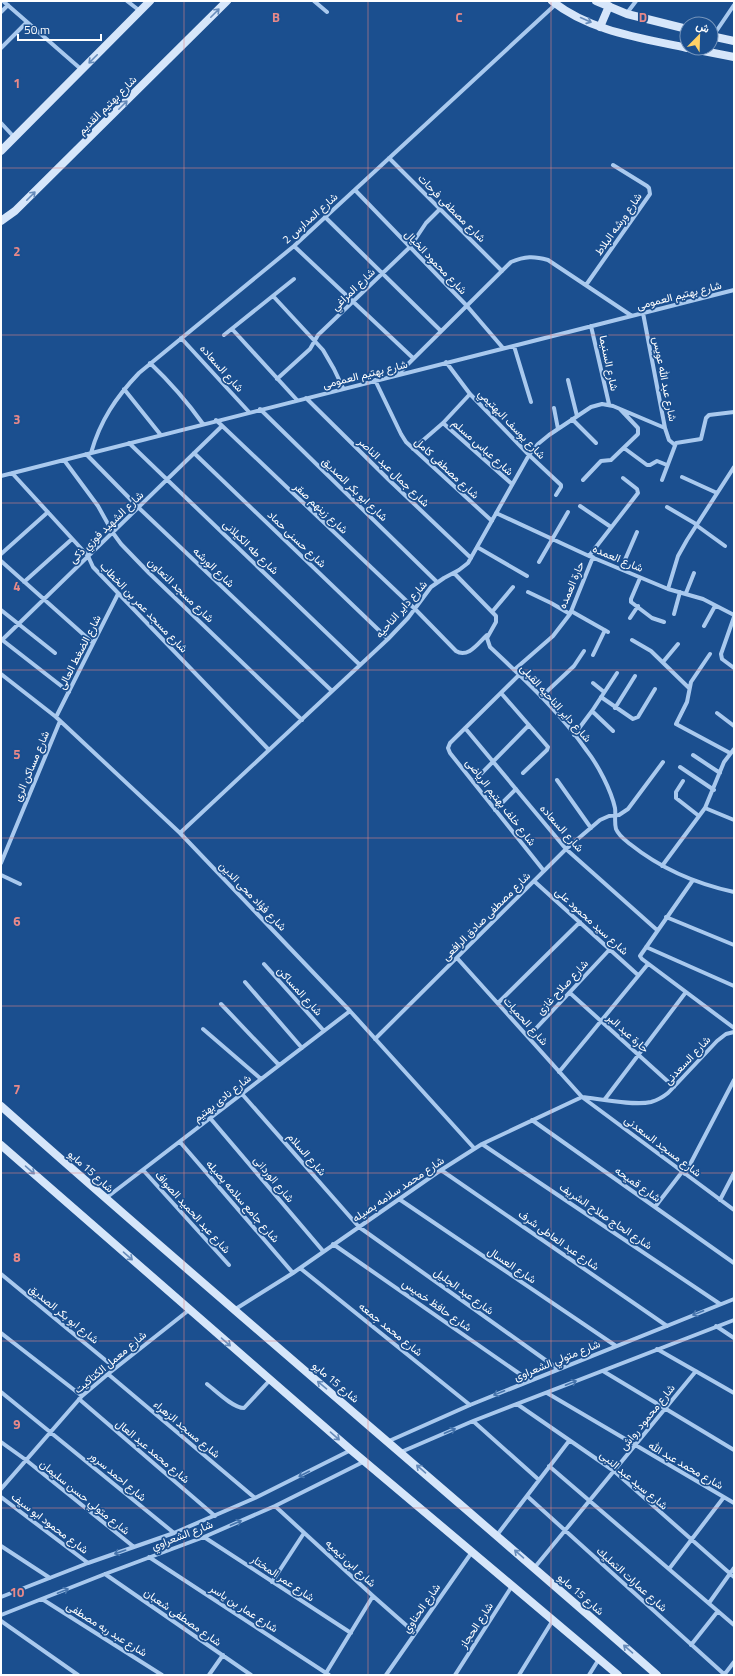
<svg xmlns="http://www.w3.org/2000/svg" width="735" height="1676" font-family="'Titillium Web',Vazirmatn,sans-serif">
	<style>
		.lines { fill: none; stroke-linecap: round; stroke-linejoin: round }
		.street { stroke: #a9c9ee; stroke-width: 4 }
		.secondary { stroke: #d6e6fa; stroke-width: 8 }
		.oneway { stroke: #668bba }
		.oneway2 { stroke: #4674ac }
		.grid { fill: none; stroke: #e88989; stroke-width: 1; stroke-opacity: 0.55 }
		.labels { text-anchor: middle; dominant-baseline: central; stroke-width: 3.5; stroke-linejoin: round; paint-order: stroke }
		.street-label { font-size: 11px; fill: #fff; stroke: #1b4f8f }
		.grid-label { font-size: 13px; text-anchor: middle; font-weight: bold; fill: #e88989; stroke: #1b4f8f; stroke-width: 3.5; stroke-linejoin: round; paint-order: stroke }
	</style>
	<rect width="100%" height="100%" fill="#1b4f8f"/>
	<g class="lines">
		<path class="street" d="M 3,1 L 82,70
			M 127,1 L 140,11
			M 314,1 L 327,12
			M 1,12 L 8,5
			M 627,13 L 636,1
			M 713,36 L 734,5
			M 1,48 L 27,22
			M 1,123 L 14,137
			M 389,158 L 502,271
			M 355,190 L 467,306 L 503,348
			M 325,217 L 441,331
			M 294,246 L 413,358
			M 586,285 L 650,194 L 649,188 L 647,186 L 613,165
			M 273,296 L 323,350 L 334,369 L 343,388
			M 643,313 L 665,428 L 669,440 L 675,445
			M 591,326 L 609,404
			M 232,329 L 297,400
			M 224,335 L 294,279
			M 181,338 L 249,412
			M 514,346 L 531,402
			M 446,362 L 470,394 L 529,455 L 561,485 L 561,487 L 556,495
			M 150,363 C 171,383 186,400 203,424
			M 397,375 L 511,262 C 525,256 534,256 548,260 L 632,316
			M 277,379 L 310,349 L 318,335 L 410,247 L 426,223 L 440,209
			M 375,380 L 401,434 L 406,442 L 492,521
			M 568,380 L 577,416
			M 124,389 L 160,434
			M 306,398 L 388,479 L 471,558
			M 554,408 L 558,429
			M 260,409 L 437,582
			M 572,419 L 596,443
			M 216,420 L 415,609 L 456,651 C 468,659 479,642 487,635
			M 443,423 L 512,484
			M 129,443 L 360,665
			M 624,448 L 647,465 L 650,465 L 657,461 L 667,465
			M 413,449 L 443,423 L 470,394
			M 91,453 C 100,421 116,397 139,373 L 294,246 L 556,4
			M 194,453 L 388,639
			M 86,454 L 139,508 L 332,691
			M 64,460 L 98,506 L 113,533 L 121,544 L 149,573 L 302,720
			M 12,473 L 88,556 L 93,567 L 269,750
			M 1,476 L 734,290
			M 682,477 L 717,493
			M 583,480 L 601,461 L 611,460 L 638,434 L 638,428 L 620,409
			M 662,480 L 676,443 L 701,439 L 706,418 L 709,415 L 734,412
			M 580,506 L 611,527
			M 667,507 L 696,524
			M 496,513 L 589,556 L 668,589 L 703,599 L 734,615
			M 696,525 L 725,546
			M 477,547 L 527,576
			M 1,554 L 48,512
			M 589,556 L 638,493 L 637,489 L 623,478
			M 1,561 L 93,643
			M 539,562 L 568,512
			M 621,569 L 637,532
			M 454,573 L 496,616 L 496,622 L 487,638 L 490,647 C 524,679 560,712 587,751 C 598,765 611,790 615,808 C 616,814 614,822 616,829 C 619,836 625,840 630,844 C 660,868 697,884 734,892
			M 640,578 L 631,599 L 631,602 L 652,618 L 664,622
			M 24,582 L 72,539
			M 668,589 L 678,556 L 687,540 L 734,467
			M 528,592 L 551,603 L 570,614
			M 686,593 L 694,573
			M 1,610 L 55,653
			M 571,611 L 608,632
			M 492,612 L 513,587
			M 674,614 L 680,592
			M 734,617 L 721,654 L 722,659 L 734,668
			M 630,618 L 638,606
			M 704,626 L 715,606
			M 1,639 L 69,692
			M 2,640 L 222,426
			M 632,640 L 651,651 L 689,688
			M 710,654 L 691,682 L 687,702 L 676,724 L 730,753
			M 593,655 L 605,630
			M 663,662 L 678,644
			M 514,670 L 553,636 L 570,614 L 593,557
			M 1,674 L 56,717 L 180,833 L 350,1011 L 474,1148
			M 519,675 L 450,743 L 448,748 L 450,753 L 544,871
			M 593,683 L 604,692
			M 501,693 L 548,747 L 547,750 L 523,773
			M 541,697 L 574,666 L 584,651
			M 601,697 L 633,719 L 638,717 L 655,689
			M 615,708 L 635,676
			M 592,711 L 613,731
			M 717,713 L 734,726
			M 56,717 L 118,594
			M 465,728 L 566,849 L 657,930
			M 574,735 L 592,711 L 617,673
			M 693,755 L 720,773
			M 680,767 L 714,790
			M 557,780 L 591,828
			M 683,781 L 676,792 L 676,798 L 699,816
			M 473,782 L 529,725
			M 705,808 L 734,820
			M 495,810 L 516,789
			M 180,833 L 388,639 L 408,618 L 431,587 L 444,578 L 459,570 L 468,563 L 529,455 L 538,444 L 549,435 L 591,407 L 602,404 L 613,406 L 665,428
			M 1,863 L 60,721
			M 662,866 L 705,808 L 724,762 L 734,749
			M 1,875 L 20,884
			M 693,880 L 640,956 L 642,959 L 734,1028
			M 534,881 L 638,975
			M 666,917 L 734,945
			M 646,947 L 734,986
			M 457,958 L 582,1097 L 734,1210
			M 264,964 L 324,1031
			M 245,982 L 302,1048
			M 570,993 L 674,1087
			M 498,1003 L 580,922
			M 221,1004 L 279,1065
			M 203,1029 L 261,1079
			M 528,1037 L 610,949
			M 375,1039 L 566,849 L 600,820 L 609,816 L 619,815 L 628,809 L 663,762
			M 559,1072 L 648,964
			M 242,1094 L 359,1227 L 558,1369
			M 582,1097 C 600,1099 634,1106 651,1102 C 658,1100 663,1097 668,1093 L 717,1041 L 726,1034 L 734,1032
			M 605,1099 L 686,992
			M 210,1118 L 323,1251
			M 532,1120 L 734,1263
			M 180,1142 L 293,1273
			M 482,1144 L 720,1304
			M 143,1170 L 229,1265
			M 441,1170 L 667,1326
			M 685,1174 L 734,1080
			M 106,1198 L 350,1011
			M 399,1199 L 616,1346
			M 720,1200 L 734,1173
			M 655,1207 L 682,1172
			M 333,1244 L 530,1381
			M 300,1268 L 470,1405
			M 1,1274 L 115,1368
			M 234,1310 L 293,1273 L 441,1170 L 482,1144 L 582,1097
			M 716,1326 L 734,1338
			M 1,1333 L 82,1396
			M 657,1349 L 734,1393
			M 603,1371 L 734,1450
			M 108,1374 L 255,1498
			M 207,1384 C 216,1391 233,1408 244,1408 L 270,1380
			M 1,1392 L 174,1533
			M 547,1393 L 734,1503
			M 79,1399 L 215,1516
			M 517,1404 L 614,1471 L 734,1577
			M 473,1421 L 539,1480
			M 389,1441 L 470,1405 L 734,1299
			M 1,1442 L 26,1460 L 134,1547
			M 401,1452 L 473,1421 L 734,1320
			M 549,1466 L 734,1625
			M 1,1489 L 82,1396 L 108,1374 L 189,1310
			M 527,1496 L 725,1675
			M 1,1497 L 88,1563
			M 275,1506 L 373,1596 L 415,1633
			M 497,1535 L 569,1441
			M 204,1537 L 351,1633
			M 1,1546 L 50,1578
			M 149,1557 L 329,1675
			M 535,1567 L 696,1371
			M 669,1569 L 724,1497
			M 105,1574 L 251,1675
			M 272,1582 L 304,1533
			M 1,1597 L 88,1563 L 174,1533 L 255,1498 L 351,1450
			M 42,1599 L 162,1675
			M 709,1603 L 734,1568
			M 1,1615 L 105,1574 L 204,1537 L 275,1506 L 365,1461
			M 1,1621 L 78,1675
			M 691,1645 L 718,1611
			M 326,1673 L 373,1596
			M 209,1675 L 223,1655
			M 386,1675 L 472,1552
			M 455,1675 L 512,1586
			M 519,1675 L 553,1620
			M 589,1675 L 599,1659
			M 724,1675 L 734,1662"/>
		<path class="secondary" d="M 552,1 C 589,31 641,38 687,48
			M 596,1 L 627,14 L 687,29
			M 600,27 L 609,6
			M 711,36 L 734,41
			M 688,48 L 734,57
			M 1,151 L 150,1
			M 1,221 L 15,211 L 227,1
			M 1,1106 C 217,1298 439,1484 657,1675
			M 1,1145 L 351,1450 L 618,1675"/>
	</g>
	<defs><path id="oneway-shaft" d="M-6 0H5M1.5-3L5.5 0L1.5 3" fill="none" stroke-width="1.6" stroke-linecap="round" stroke-linejoin="round"/></defs>
	<g class="oneway">
		<use href="#oneway-shaft" transform="translate(215 13) rotate(-45)"/>
		<use href="#oneway-shaft" transform="translate(586 20) rotate(24)"/>
		<use href="#oneway-shaft" transform="translate(93 59) rotate(135)"/>
		<use href="#oneway-shaft" transform="translate(123 105) rotate(-45)"/>
		<use href="#oneway-shaft" transform="translate(31 196) rotate(-45)"/>
		<use href="#oneway-shaft" transform="translate(30 1170) rotate(41)"/>
		<use href="#oneway-shaft" transform="translate(128 1256) rotate(41)"/>
		<use href="#oneway-shaft" transform="translate(226 1342) rotate(41)"/>
		<use href="#oneway-shaft" transform="translate(322 1385) rotate(-140)"/>
		<use href="#oneway-shaft" transform="translate(335 1436) rotate(41)"/>
		<use href="#oneway-shaft" transform="translate(421 1469) rotate(-139)"/>
		<use href="#oneway-shaft" transform="translate(519 1554) rotate(-139)"/>
		<use href="#oneway-shaft" transform="translate(628 1649) rotate(-139)"/>
	</g>
	<g class="oneway2">
		<use href="#oneway-shaft" transform="translate(698 1313) rotate(158)"/>
		<use href="#oneway-shaft" transform="translate(571 1383) rotate(-22)"/>
		<use href="#oneway-shaft" transform="translate(499 1393) rotate(158)"/>
		<use href="#oneway-shaft" transform="translate(450 1431) rotate(-23)"/>
		<use href="#oneway-shaft" transform="translate(304 1474) rotate(153)"/>
		<use href="#oneway-shaft" transform="translate(236 1523) rotate(-23)"/>
		<use href="#oneway-shaft" transform="translate(120 1552) rotate(161)"/>
		<use href="#oneway-shaft" transform="translate(63 1591) rotate(-22)"/>
	</g>
	<path class="grid" d="M 184,1 L 184,1675M 368,1 L 368,1675M 551,1 L 551,1675M 1,168 L 734,168M 1,335 L 734,335M 1,503 L 734,503M 1,670 L 734,670M 1,838 L 734,838M 1,1006 L 734,1006M 1,1173 L 734,1173M 1,1341 L 734,1341M 1,1508 L 734,1508"/>
	<g class="labels">
		<g class="street-label">
			<text transform="translate(107 105) rotate(-45)">شارع بهتيم القديم</text>
			<text transform="translate(452 208) rotate(45)">شارع مصطفى فرحات</text>
			<text transform="translate(310 218) rotate(-42)">شارع المدارس 2</text>
			<text transform="translate(618 224) rotate(-55)">شارع ورشه البلاط</text>
			<text transform="translate(436 262) rotate(46)">شارع محمود الخيال</text>
			<text transform="translate(353 289) rotate(-44)">شارع المراغي</text>
			<text transform="translate(679 295) rotate(-14)">شارع بهتيم العمومى</text>
			<text transform="translate(609 363) rotate(78)">شارع السنيما</text>
			<text transform="translate(222 368) rotate(48)">شارع السعاده</text>
			<text transform="translate(365 374) rotate(-14)">شارع بهتيم العمومى</text>
			<text transform="translate(665 379) rotate(79)">شارع عبد الله عويس</text>
			<text transform="translate(512 424) rotate(46)">شارع يوسف البهتيمي</text>
			<text transform="translate(483 447) rotate(42)">شارع عباس مسلم</text>
			<text transform="translate(447 468) rotate(43)">شارع مصطفى كامل</text>
			<text transform="translate(394 472) rotate(44)">شارع جمال عبد الناصر</text>
			<text transform="translate(355 489) rotate(44)">شارع ابو بكر الصديق</text>
			<text transform="translate(321 508) rotate(43)">شارع زينهم صقر</text>
			<text transform="translate(106 527) rotate(-44)">شارع الشهيد فوزي ذكى</text>
			<text transform="translate(297 539) rotate(44)">شارع حسنى حماد</text>
			<text transform="translate(251 547) rotate(44)">شارع طه الكيلانى</text>
			<text transform="translate(618 558) rotate(23)">شارع العمده</text>
			<text transform="translate(214 567) rotate(44)">شارع الورشه</text>
			<text transform="translate(571 585) rotate(-67)">حارة العمده</text>
			<text transform="translate(181 590) rotate(44)">شارع مسجد التعاون</text>
			<text transform="translate(144 607) rotate(46)">شارع مسجد عمر بن الخطاب</text>
			<text transform="translate(401 609) rotate(-49)">شارع داير الناحيه</text>
			<text transform="translate(79 652) rotate(-63)">شارع الضغط العالى</text>
			<text transform="translate(556 703) rotate(48)">شارع داير الناحيه القبلى</text>
			<text transform="translate(31 766) rotate(-67)">شارع مساكن الرى</text>
			<text transform="translate(501 802) rotate(52)">شارع خلف بهتيم الرياضى</text>
			<text transform="translate(562 828) rotate(48)">شارع السعاده</text>
			<text transform="translate(253 896) rotate(46)">شارع فؤاد محى الدين</text>
			<text transform="translate(486 916) rotate(-45)">شارع مصطفى صادق الرافعى</text>
			<text transform="translate(592 921) rotate(42)">شارع سيد محمود على</text>
			<text transform="translate(562 987) rotate(-47)">شارع صلاح غازى</text>
			<text transform="translate(300 991) rotate(48)">شارع المساكن</text>
			<text transform="translate(526 1021) rotate(48)">شارع الحميات</text>
			<text transform="translate(628 1033) rotate(42)">حارة عبد البر</text>
			<text transform="translate(687 1060) rotate(-47)">شارع السعدنى</text>
			<text transform="translate(222 1098) rotate(-38)">شارع نادى بهتيم</text>
			<text transform="translate(663 1146) rotate(37)">شارع مسجد السعدنى</text>
			<text transform="translate(307 1154) rotate(49)">شارع السلام</text>
			<text transform="translate(91 1171) rotate(42)">شارع 15 مايو</text>
			<text transform="translate(274 1179) rotate(50)">شارع الوردانى</text>
			<text transform="translate(638 1184) rotate(35)">شارع قميحه</text>
			<text transform="translate(398 1189) rotate(-34)">شارع محمد سلامه بصيله</text>
			<text transform="translate(243 1201) rotate(49)">شارع جامع سلامه بصيله</text>
			<text transform="translate(193 1212) rotate(48)">شارع عبد الحميد الصواف</text>
			<text transform="translate(606 1216) rotate(34)">شارع الحاج صلاح الشريف</text>
			<text transform="translate(559 1240) rotate(35)">شارع عبد العاطى شرف</text>
			<text transform="translate(512 1265) rotate(34)">شارع العسال</text>
			<text transform="translate(464 1291) rotate(36)">شارع عبد الجليل</text>
			<text transform="translate(437 1305) rotate(35)">شارع حافظ خميس</text>
			<text transform="translate(64 1314) rotate(39)">شارع ابو بكر الصديق</text>
			<text transform="translate(391 1329) rotate(39)">شارع محمد جمعه</text>
			<text transform="translate(557 1360) rotate(-22)">شارع متولي الشعراوى</text>
			<text transform="translate(110 1362) rotate(-40)">شارع معمل الكتاكيت</text>
			<text transform="translate(336 1382) rotate(40)">شارع 15 مايو</text>
			<text transform="translate(647 1417) rotate(-51)">شارع محمود رواش</text>
			<text transform="translate(187 1429) rotate(40)">شارع مسجد الزهراء</text>
			<text transform="translate(153 1451) rotate(40)">شارع محمد عبد العال</text>
			<text transform="translate(686 1465) rotate(30)">شارع محمد عبد الله</text>
			<text transform="translate(118 1476) rotate(40)">شارع احمد سرور</text>
			<text transform="translate(634 1480) rotate(40)">شارع سيد عبد النبى</text>
			<text transform="translate(85 1497) rotate(39)">شارع متولي حسن سليمان</text>
			<text transform="translate(50 1523) rotate(37)">شارع محمود ابو سيف</text>
			<text transform="translate(182 1535) rotate(-21)">شارع الشعراوي</text>
			<text transform="translate(351 1563) rotate(43)">شارع ابن تيميه</text>
			<text transform="translate(283 1578) rotate(34)">شارع عمر المختار</text>
			<text transform="translate(632 1579) rotate(42)">شارع عمارات التمليك</text>
			<text transform="translate(581 1594) rotate(41)">شارع 15 مايو</text>
			<text transform="translate(244 1608) rotate(33)">شارع عمار بن ياسر</text>
			<text transform="translate(421 1608) rotate(-55)">شارع الحناوي</text>
			<text transform="translate(183 1617) rotate(35)">شارع مصطفى شعبان</text>
			<text transform="translate(476 1625) rotate(-57)">شارع الحجاز</text>
			<text transform="translate(107 1629) rotate(32)">شارع عبد ربه مصطفى</text>
		</g>
	</g>
	<g class="grid-label">
		<text x="276" y="22">B</text>
		<text x="459" y="22">C</text>
		<text x="643" y="22">D</text>
		<text x="17" y="88">1</text>
		<text x="17" y="256">2</text>
		<text x="17" y="424">3</text>
		<text x="17" y="591">4</text>
		<text x="17" y="759">5</text>
		<text x="17" y="926">6</text>
		<text x="17" y="1094">7</text>
		<text x="17" y="1262">8</text>
		<text x="17" y="1429">9</text>
		<text x="17" y="1597">10</text>
	</g>
	<rect width="735" height="1676" fill="none" stroke="#ffffff" stroke-width="4"/>
	<g transform="translate(699 36) rotate(23)"><circle r="19" fill="#1b4f8f" stroke="#7695bc"/>
	<path d="M0-3L7 15L0 10L-7 15Z" fill="#ffd166"/>
	<text y="-6" font-size="11" font-weight="bold" text-anchor="middle" fill="#ffffff">ش</text>
	</g>
	<path d="M18 34v6h83v-6" fill="none" stroke="#ffffff" stroke-width="2"/>
	<text x="24" y="34" font-size="12" fill="#ffffff" stroke="#1b4f8f" stroke-width="3" paint-order="stroke">50 m</text>
</svg>
